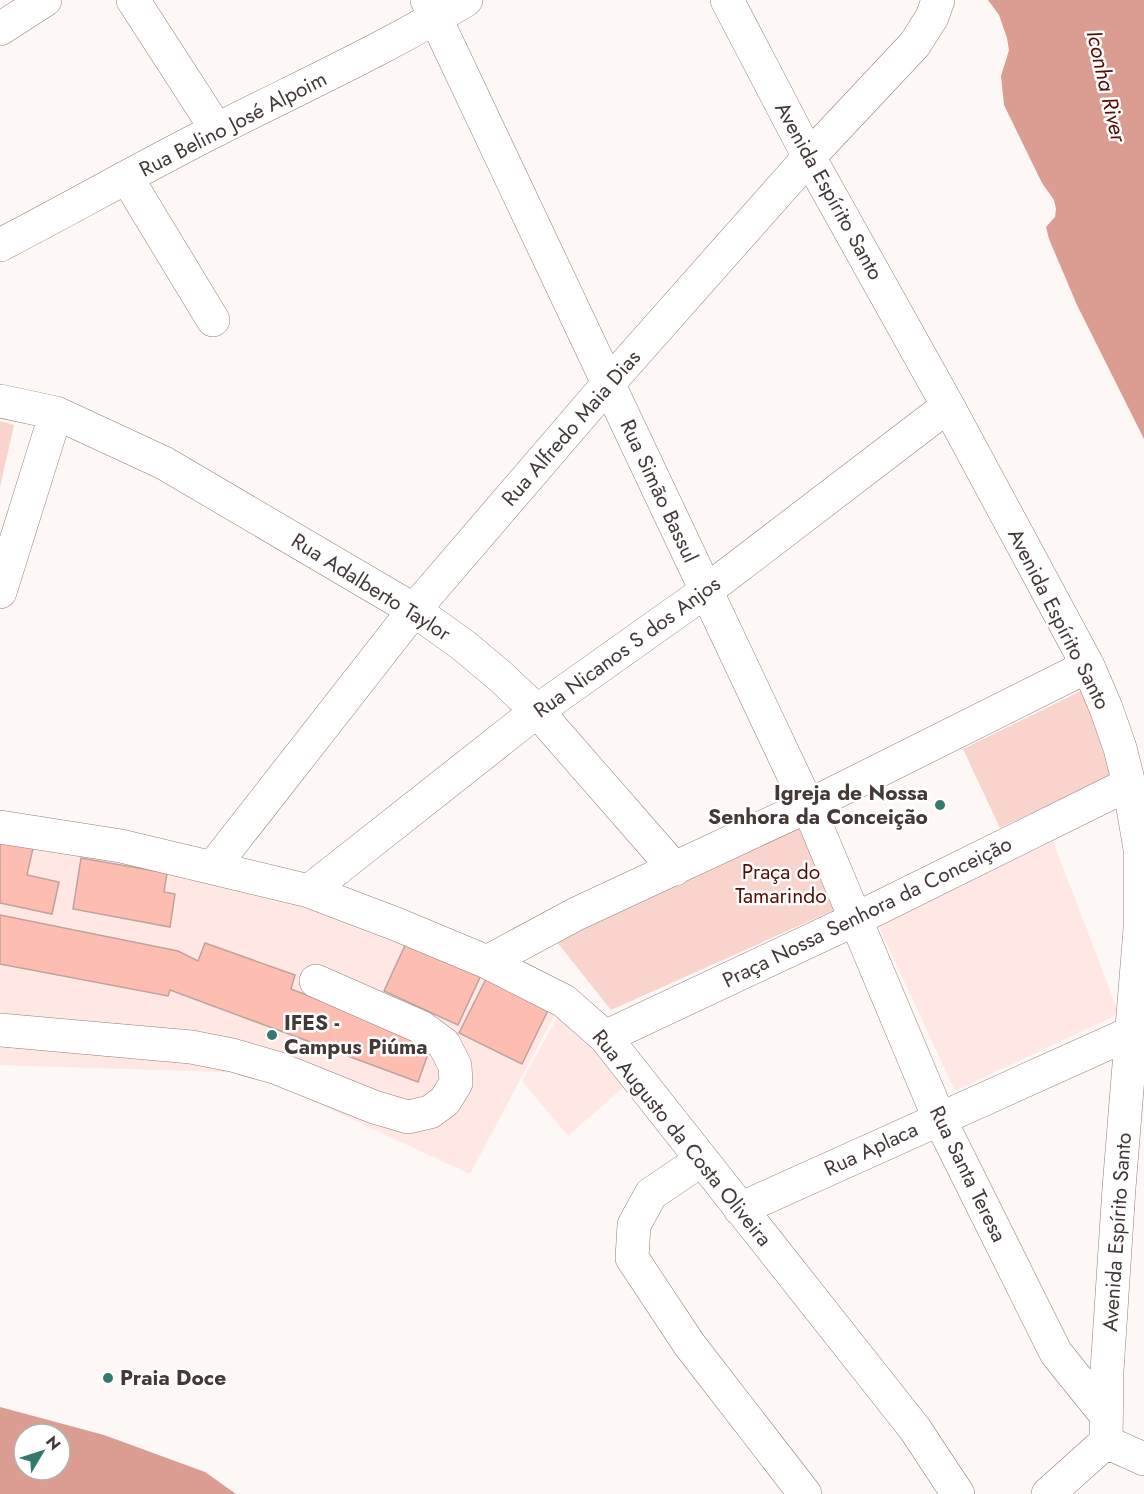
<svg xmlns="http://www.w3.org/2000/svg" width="1144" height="1494" font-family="Jost,sans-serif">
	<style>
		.built { fill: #ffe8e4 }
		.green { fill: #f8d4cd }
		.water { fill: #db9c91; fill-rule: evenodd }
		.building { fill: #febdb1; stroke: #bda39e; stroke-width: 1.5 }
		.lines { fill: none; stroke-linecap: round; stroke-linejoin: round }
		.minor-casing { stroke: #957d78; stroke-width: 34 }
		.minor { stroke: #fff; stroke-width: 33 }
		.poi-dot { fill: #34796d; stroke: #fff; stroke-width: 2 }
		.labels { text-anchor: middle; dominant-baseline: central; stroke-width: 5; stroke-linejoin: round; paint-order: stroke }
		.street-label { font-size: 21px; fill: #443937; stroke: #fff }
		.poi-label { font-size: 21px; font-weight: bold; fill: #443937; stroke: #fff; text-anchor: start }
		.park-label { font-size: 21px; fill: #570c04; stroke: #fff }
		.water-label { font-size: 22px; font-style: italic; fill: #560b04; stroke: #fff }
	</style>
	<rect width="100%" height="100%" fill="#fdf7f6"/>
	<path class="built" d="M 0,837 L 34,842 L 343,911 L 560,1005 L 470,1174 L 252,1073 L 0,1065 Z
		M 1053,841 L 1119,1014 L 955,1091 L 878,925 Z
		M 562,1009 L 626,1085 L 568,1136 L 522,1081 Z"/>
	<path class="green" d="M 0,421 L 14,425 L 0,487 Z
		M 1087,688 L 1113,775 L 1000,828 L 963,749 Z
		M 805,822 L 843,906 L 611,1010 L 557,942 Z"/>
	<path class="water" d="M 988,0 L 1144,0 L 1144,439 L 1077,305 L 1049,239 L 1046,227 L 1055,217 L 1056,209 L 1054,200 L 1042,183 L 1004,105 L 1001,76 L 1009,50 L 1007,38 L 999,15 Z
		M 0,1407 L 104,1435 L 205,1472 L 236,1494 L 0,1494 ZM 24,1434 L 60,1434 L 60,1470 L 24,1470 Z"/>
	<path class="building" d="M 0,841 L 33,848 L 27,875 L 59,882 L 52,914 L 0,903 Z
		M 81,858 L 167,873 L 164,892 L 175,894 L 170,927 L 73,909 Z
		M 0,915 L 178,951 L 198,961 L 205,943 L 295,975 L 291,989 L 432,1043 L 418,1082 L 170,990 L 168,996 L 0,964 Z
		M 408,939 L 482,973 L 458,1025 L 384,991 Z
		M 489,973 L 551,1004 L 522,1064 L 459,1033 Z"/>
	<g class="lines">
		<g class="minor-casing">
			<path id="minor" d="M 133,0 L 217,130
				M 427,0 L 808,806 L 939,1118 L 1056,1353 L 1106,1415
				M 727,0 L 809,157 L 948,406 L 1088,666 L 1106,708 L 1120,748 L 1129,784 L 1140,849 L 1140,929 L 1119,1188 L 1107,1371 L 1106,1442 L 1048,1494
				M 0,29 L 45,0
				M 127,178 L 213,320
				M 0,245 C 73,207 145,166 218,129 C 301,87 386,48 466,0
				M 0,401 L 56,413 L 164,463 L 414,610 L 463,645 L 500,676 L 537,711 L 675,869
				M 0,592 L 56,413
				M 0,827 L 121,846 L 309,891 L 396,924 L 487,962 L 564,1001 L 605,1037 L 915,1429 L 958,1494
				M 213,867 L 414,610 L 608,384 L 809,157 L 915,44 L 932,17 L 938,0
				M 309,891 L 537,711 L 706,591 L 948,406
				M 487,962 L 576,914 L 808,806 L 1088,666
				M 0,1030 L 191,1047 L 232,1055 L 277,1068 L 374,1107 L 408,1117 L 430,1112 L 445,1101 L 456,1083 L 455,1066 L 444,1044 L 421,1027 L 316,981
				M 605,1037 L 856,919 L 1129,784
				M 701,1160 L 651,1194 L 634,1225 L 632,1258 L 689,1344 L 805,1494
				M 740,1209 L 1133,1032
				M 1106,1442 L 1144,1459"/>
		</g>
		<use href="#minor" class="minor"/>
	</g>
	<g class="poi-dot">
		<circle cx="940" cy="805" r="6"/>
		<circle cx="272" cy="1035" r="6"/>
		<circle cx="108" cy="1378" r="6"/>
	</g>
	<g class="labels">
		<g class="street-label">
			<text transform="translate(233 124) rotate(-27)">Rua Belino José Alpoim</text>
			<text transform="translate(829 191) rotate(61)">Avenida Espírito Santo</text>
			<text transform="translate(571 428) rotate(-49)">Rua Alfredo Maia Dias</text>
			<text transform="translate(659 491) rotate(65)">Rua Simão Bassul</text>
			<text transform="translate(371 587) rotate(32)">Rua Adalberto Taylor</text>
			<text transform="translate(1059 619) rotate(63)">Avenida Espírito Santo</text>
			<text transform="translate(627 647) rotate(-36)">Rua Nicanos S dos Anjos</text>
			<text transform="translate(867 912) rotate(-26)">Praça Nossa Senhora da Conceição</text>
			<text transform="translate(682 1138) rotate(51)">Rua Augusto da Costa Oliveira</text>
			<text transform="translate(871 1149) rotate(-25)">Rua Aplaca</text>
			<text transform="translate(968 1174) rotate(64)">Rua Santa Teresa</text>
			<text transform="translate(1117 1232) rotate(-86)">Avenida Espírito Santo</text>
		</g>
		<g class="poi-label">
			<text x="928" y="793" text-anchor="end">Igreja de Nossa<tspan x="928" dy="24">Senhora da Conceição</tspan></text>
			<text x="284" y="1023">IFES -<tspan x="284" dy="24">Campus Piúma</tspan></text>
			<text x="120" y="1378">Praia Doce</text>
		</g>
		<g class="park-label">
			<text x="781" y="872">Praça do<tspan x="781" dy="24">Tamarindo</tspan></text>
		</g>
		<g class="water-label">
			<text transform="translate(1107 86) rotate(77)">Iconha River</text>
		</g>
	</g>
	<g transform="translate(42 1452) rotate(51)"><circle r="28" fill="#ffffff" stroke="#b4b0af" stroke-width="1.5"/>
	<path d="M0-4.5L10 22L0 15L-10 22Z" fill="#34796d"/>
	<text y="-9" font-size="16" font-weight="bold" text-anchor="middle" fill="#443937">N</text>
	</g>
</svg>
